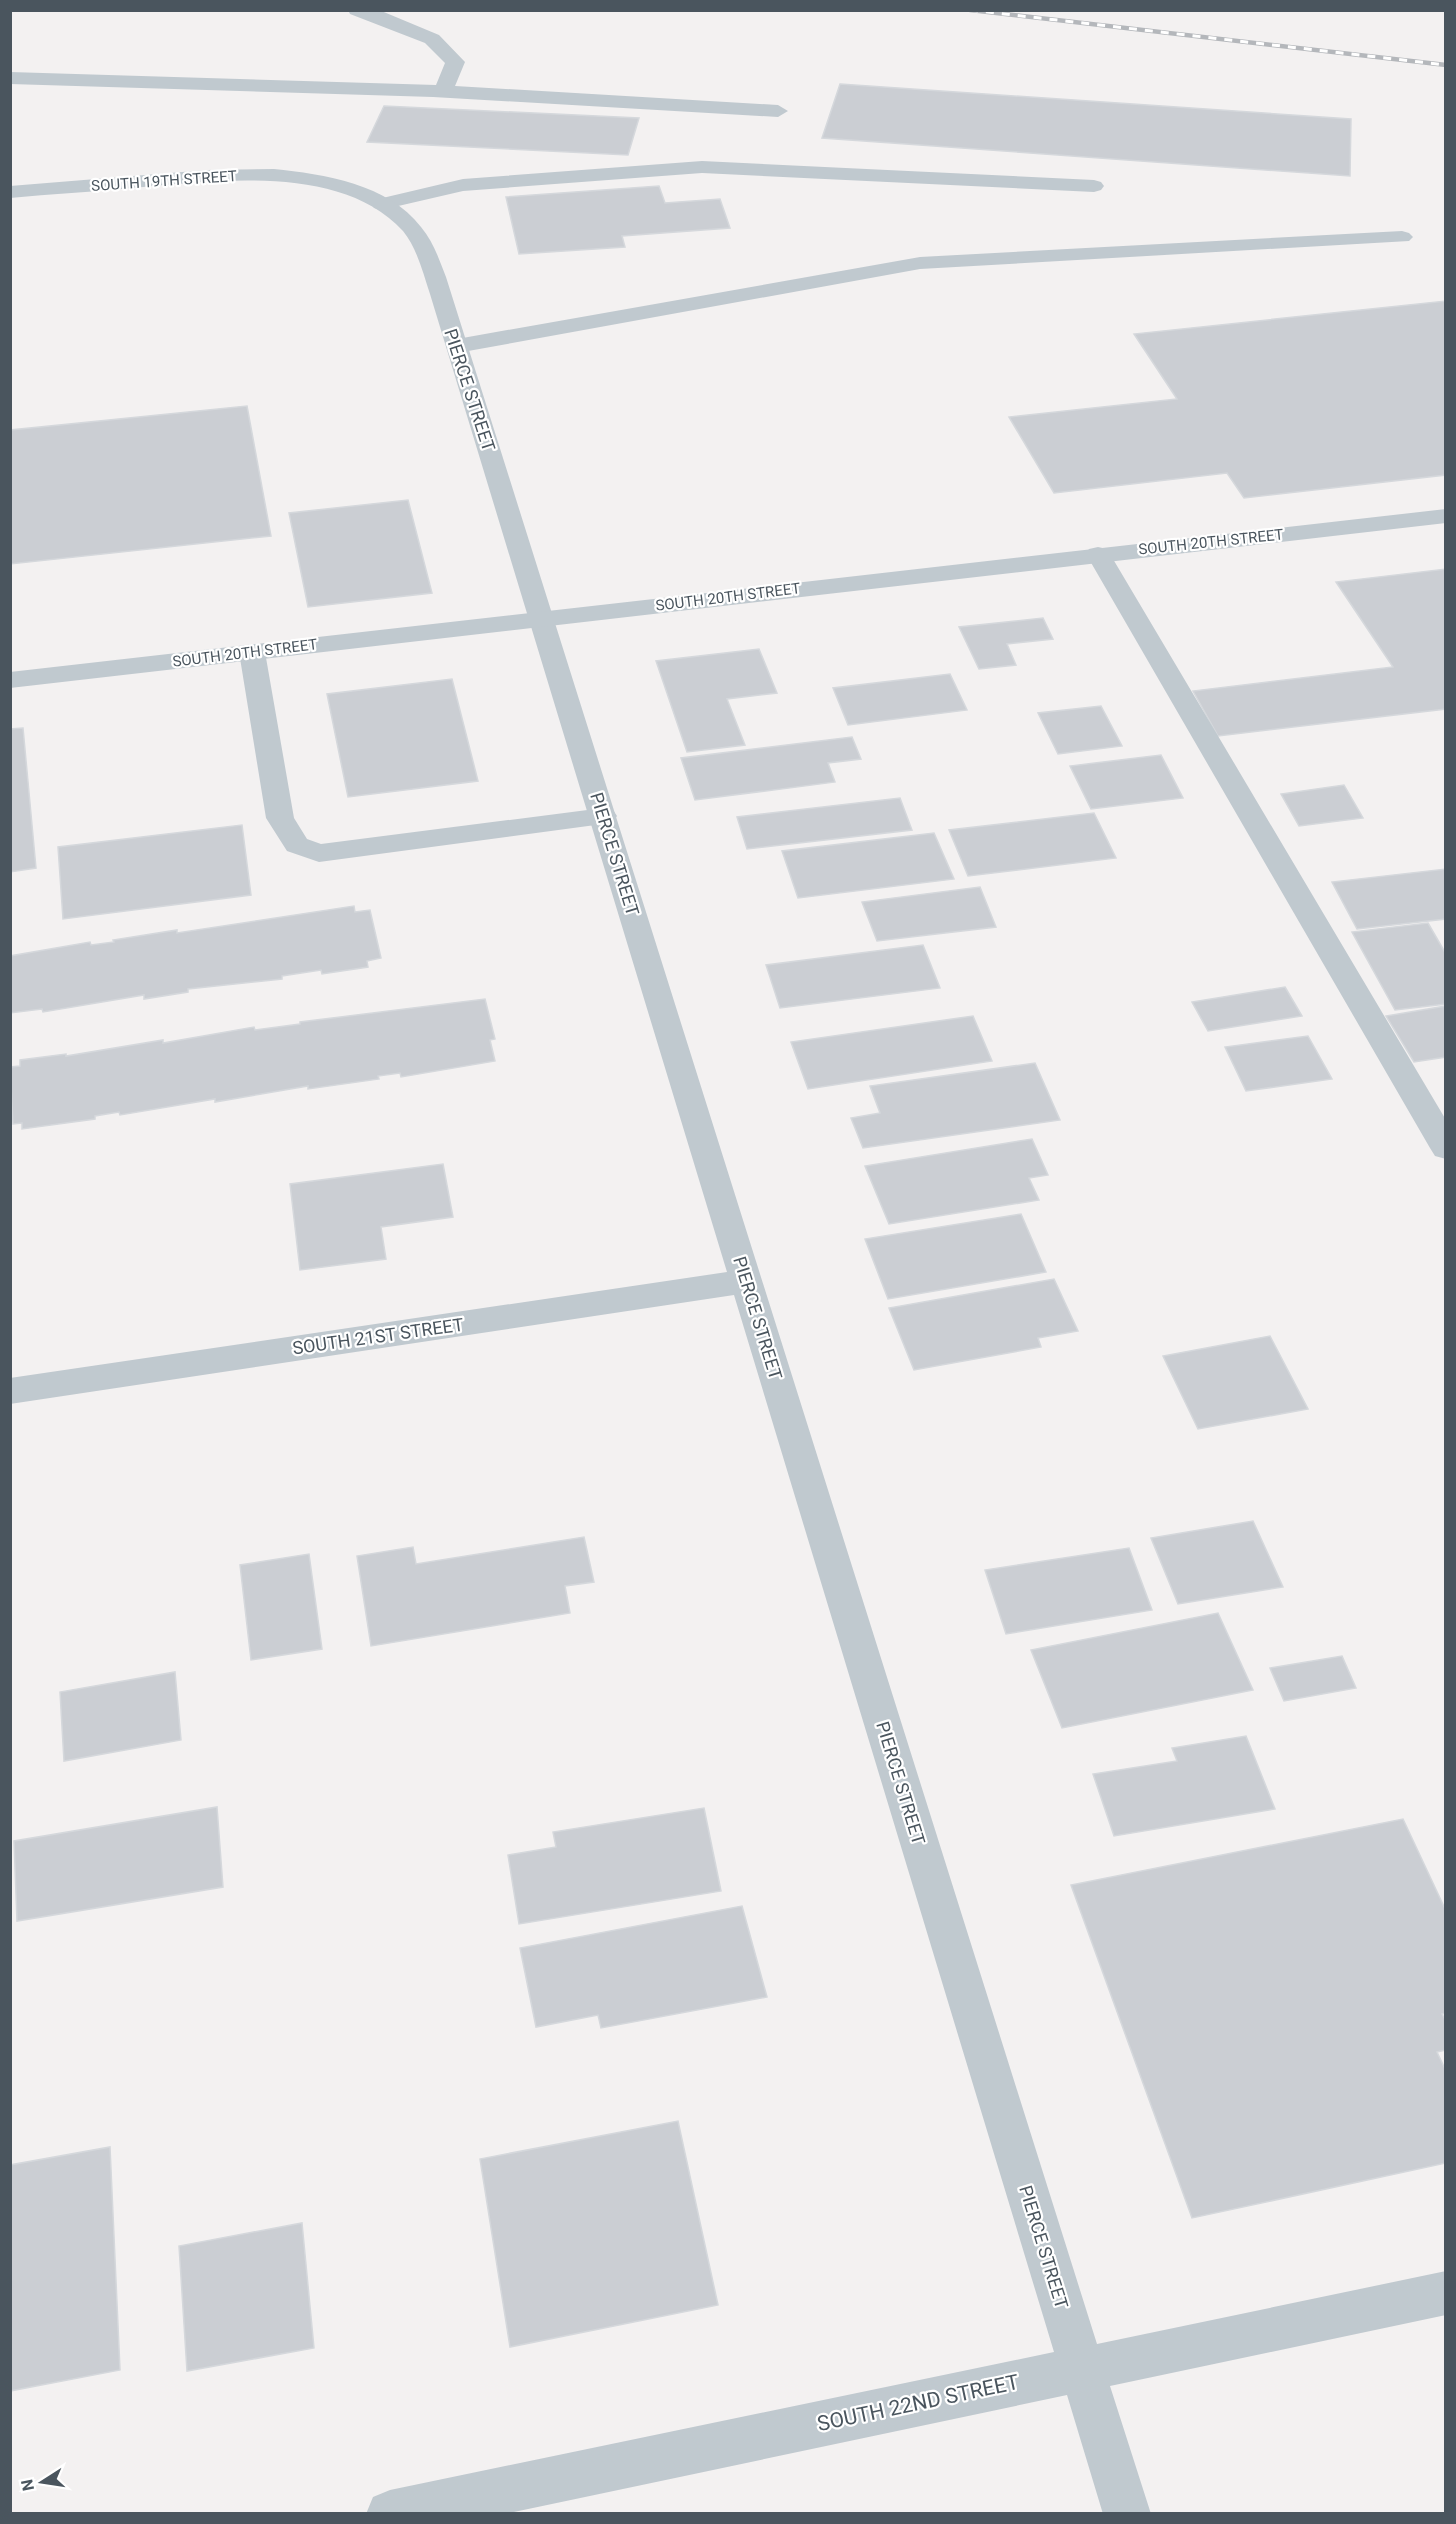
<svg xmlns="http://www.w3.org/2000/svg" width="1456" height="2524" font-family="Roboto,sans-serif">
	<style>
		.building { fill: #cbced3; stroke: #d5d8dc; stroke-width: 1.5 }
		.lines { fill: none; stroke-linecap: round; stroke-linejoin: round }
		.service { fill: #c0c9cf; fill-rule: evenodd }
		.minor { fill: #c0c9cf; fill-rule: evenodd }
		.tertiary { fill: #c0c9cf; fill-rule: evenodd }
		.rail-casing { stroke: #b4b7bb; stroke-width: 4.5 }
		.rail { stroke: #fff; stroke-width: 3; stroke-dasharray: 8; stroke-linecap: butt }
		.labels { text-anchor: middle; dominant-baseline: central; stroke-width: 4.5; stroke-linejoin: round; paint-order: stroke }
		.far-street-label { font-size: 15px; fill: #4a555e; stroke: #fff }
		.street-label { font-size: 18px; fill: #4a555e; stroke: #fff }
		.near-street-label { font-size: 21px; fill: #4a555e; stroke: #fff }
	</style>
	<rect width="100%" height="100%" fill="#f3f1f1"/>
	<path class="building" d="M 840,84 L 1351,119 L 1350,176 L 822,138 Z
		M 384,106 L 639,118 L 628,155 L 367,142 Z
		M 659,186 L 665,203 L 720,199 L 730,228 L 622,236 L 625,247 L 519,254 L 506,197 Z
		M 1446,301 L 1446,475 L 1244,498 L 1227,473 L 1054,493 L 1009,417 L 1177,399 L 1134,334 Z
		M 247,406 L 271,536 L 10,564 L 10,430 Z
		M 408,500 L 432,593 L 308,607 L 289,513 Z
		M 1446,569 L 1446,709 L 1218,736 L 1193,691 L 1393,667 L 1336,582 Z
		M 1043,618 L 1053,639 L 1007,644 L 1016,665 L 979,669 L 959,627 Z
		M 759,649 L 777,693 L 727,699 L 745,745 L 687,752 L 656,661 Z
		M 950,674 L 967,710 L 848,725 L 833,688 Z
		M 452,679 L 478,781 L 348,797 L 327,694 Z
		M 1101,706 L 1122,746 L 1058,754 L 1038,713 Z
		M 23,728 L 36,868 L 10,872 L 10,729 Z
		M 852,737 L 861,759 L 828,763 L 835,782 L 695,800 L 681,758 Z
		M 1161,755 L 1183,798 L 1091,809 L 1070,766 Z
		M 1344,785 L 1363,818 L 1299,826 L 1281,794 Z
		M 900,798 L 912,830 L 747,849 L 737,817 Z
		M 1094,813 L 1116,858 L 968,876 L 949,830 Z
		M 242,825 L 251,895 L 63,919 L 58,847 Z
		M 934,833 L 954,879 L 798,898 L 782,851 Z
		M 1446,869 L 1446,919 L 1357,929 L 1332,882 Z
		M 980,887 L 996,927 L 877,941 L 862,902 Z
		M 354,906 L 355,912 L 370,910 L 381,958 L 367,961 L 368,967 L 322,974 L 321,970 L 282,976 L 282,979 L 188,989 L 188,992 L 144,999 L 144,995 L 43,1012 L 42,1009 L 10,1013 L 10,956 L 90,942 L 91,945 L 114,942 L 113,940 L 177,930 L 177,933 Z
		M 1428,923 L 1446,954 L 1446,1004 L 1395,1010 L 1352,932 Z
		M 923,945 L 940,988 L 780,1008 L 766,965 Z
		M 1285,987 L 1302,1016 L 1208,1031 L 1192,1002 Z
		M 485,999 L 495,1039 L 490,1040 L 495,1061 L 401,1077 L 400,1073 L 378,1076 L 379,1079 L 308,1089 L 308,1086 L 215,1102 L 215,1099 L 120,1115 L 119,1112 L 95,1116 L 95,1119 L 22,1129 L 22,1123 L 13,1124 L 10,1067 L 20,1066 L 20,1060 L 66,1054 L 66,1056 L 163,1040 L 163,1043 L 254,1027 L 255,1030 L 300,1024 L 300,1022 Z
		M 1446,1006 L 1446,1057 L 1414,1062 L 1386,1016 Z
		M 973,1016 L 992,1061 L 808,1089 L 791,1042 Z
		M 1308,1036 L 1332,1079 L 1246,1091 L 1225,1047 Z
		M 1035,1063 L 1060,1120 L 863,1148 L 851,1118 L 880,1113 L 870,1086 Z
		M 1032,1139 L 1048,1175 L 1029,1178 L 1039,1200 L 889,1224 L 865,1166 Z
		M 443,1164 L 453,1217 L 381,1227 L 386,1259 L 300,1270 L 290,1184 Z
		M 1021,1214 L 1046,1272 L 888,1299 L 865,1239 Z
		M 1054,1279 L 1078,1331 L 1038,1338 L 1041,1347 L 914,1370 L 889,1308 Z
		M 1270,1336 L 1308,1409 L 1198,1429 L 1163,1356 Z
		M 1253,1521 L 1283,1587 L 1178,1604 L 1151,1538 Z
		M 584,1537 L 594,1582 L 565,1586 L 570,1613 L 371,1646 L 357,1556 L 413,1547 L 416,1564 Z
		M 1129,1548 L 1152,1610 L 1006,1634 L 985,1570 Z
		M 309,1554 L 322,1649 L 251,1660 L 240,1565 Z
		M 1218,1613 L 1253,1690 L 1062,1728 L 1031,1650 Z
		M 1342,1656 L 1356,1688 L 1284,1701 L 1270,1668 Z
		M 175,1672 L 181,1740 L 64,1761 L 60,1692 Z
		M 1246,1736 L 1275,1809 L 1114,1836 L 1093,1774 L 1177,1761 L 1172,1748 Z
		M 217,1807 L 223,1887 L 17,1921 L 14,1841 Z
		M 704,1808 L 721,1891 L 519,1924 L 508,1855 L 556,1847 L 553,1832 Z
		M 1403,1819 L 1446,1911 L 1446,2013 L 1442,2014 L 1446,2021 L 1446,2050 L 1437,2052 L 1446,2071 L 1446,2163 L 1192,2218 L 1071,1885 Z
		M 742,1906 L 767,1997 L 601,2028 L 598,2015 L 536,2027 L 520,1948 Z
		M 678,2121 L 718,2305 L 510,2347 L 480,2159 Z
		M 110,2147 L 120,2370 L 10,2391 L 10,2165 Z
		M 302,2223 L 314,2348 L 187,2371 L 179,2246 Z"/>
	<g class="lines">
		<path class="service" d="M 348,10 L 379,10 L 439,35 L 465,62 L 455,86 L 778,105 L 788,111 L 778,117 L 433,97 L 10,84 L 10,72 L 436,85 L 445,63 L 425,43 L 350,14 Z
			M 702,161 L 1094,180 L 1101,182 L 1104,186 L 1101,190 L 1094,192 L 702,173 L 463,191 L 381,210 L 374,208 L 371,204 L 374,200 L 463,179 Z
			M 1402,231 L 1409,233 L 1413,237 L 1409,241 L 920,269 L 457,353 L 449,351 L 446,346 L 449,341 L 457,339 L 920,257 Z
			M 1098,547 L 1107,549 L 1110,554 L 1446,1120 L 1446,1159 L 1435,1156 L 1430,1148 L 1086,554 L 1089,549 Z
			M 252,644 L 261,647 L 265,652 L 294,818 L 307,839 L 321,844 L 603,808 L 613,810 L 617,816 L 613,822 L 603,824 L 319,862 L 287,851 L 266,818 L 239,652 L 243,647 Z"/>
		<path class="minor" d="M 274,169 C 324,174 388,184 421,227 C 433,241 439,259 446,277 L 1097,2344 L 1446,2271 L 1446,2315 L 1110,2386 L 1151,2514 L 1103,2514 L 1067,2395 L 505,2514 L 366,2514 L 373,2497 L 390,2490 L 1054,2352 L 734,1295 L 10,1404 L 10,1378 L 727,1272 L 430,294 C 423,273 417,248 403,231 C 341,163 215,181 133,188 C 92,192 51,194 10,198 L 10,186 L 207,170 Z"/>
		<path class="tertiary" d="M 1446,509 L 1446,523 L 10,688 L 10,672 Z"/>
		<g class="rail-casing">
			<path id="rail" d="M 970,10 L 1446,65"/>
		</g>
		<use href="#rail" class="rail"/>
	</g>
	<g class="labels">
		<g class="far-street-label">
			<text transform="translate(164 181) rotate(-4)">SOUTH 19TH STREET</text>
			<text transform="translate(1211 542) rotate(-6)">SOUTH 20TH STREET</text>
			<text transform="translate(728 597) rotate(-7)">SOUTH 20TH STREET</text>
			<text transform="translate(245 653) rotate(-7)">SOUTH 20TH STREET</text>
		</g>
		<g class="street-label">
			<text transform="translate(470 390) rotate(72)">PIERCE STREET</text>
			<text transform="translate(615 854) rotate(73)">PIERCE STREET</text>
			<text transform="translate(758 1318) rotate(73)">PIERCE STREET</text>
			<text transform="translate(378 1336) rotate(-8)">SOUTH 21ST STREET</text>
			<text transform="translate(901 1783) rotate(73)">PIERCE STREET</text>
			<text transform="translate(1044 2247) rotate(73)">PIERCE STREET</text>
		</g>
		<g class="near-street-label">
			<text transform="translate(918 2403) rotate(-12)">SOUTH 22ND STREET</text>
		</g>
	</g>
	<rect width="1456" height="2524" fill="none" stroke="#4a555e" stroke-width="24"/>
	<g transform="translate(42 2482) rotate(258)" stroke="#ffffff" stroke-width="4.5" paint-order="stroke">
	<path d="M0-4.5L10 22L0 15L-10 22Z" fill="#4a555e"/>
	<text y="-9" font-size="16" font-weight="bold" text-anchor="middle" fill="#4a555e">N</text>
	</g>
</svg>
